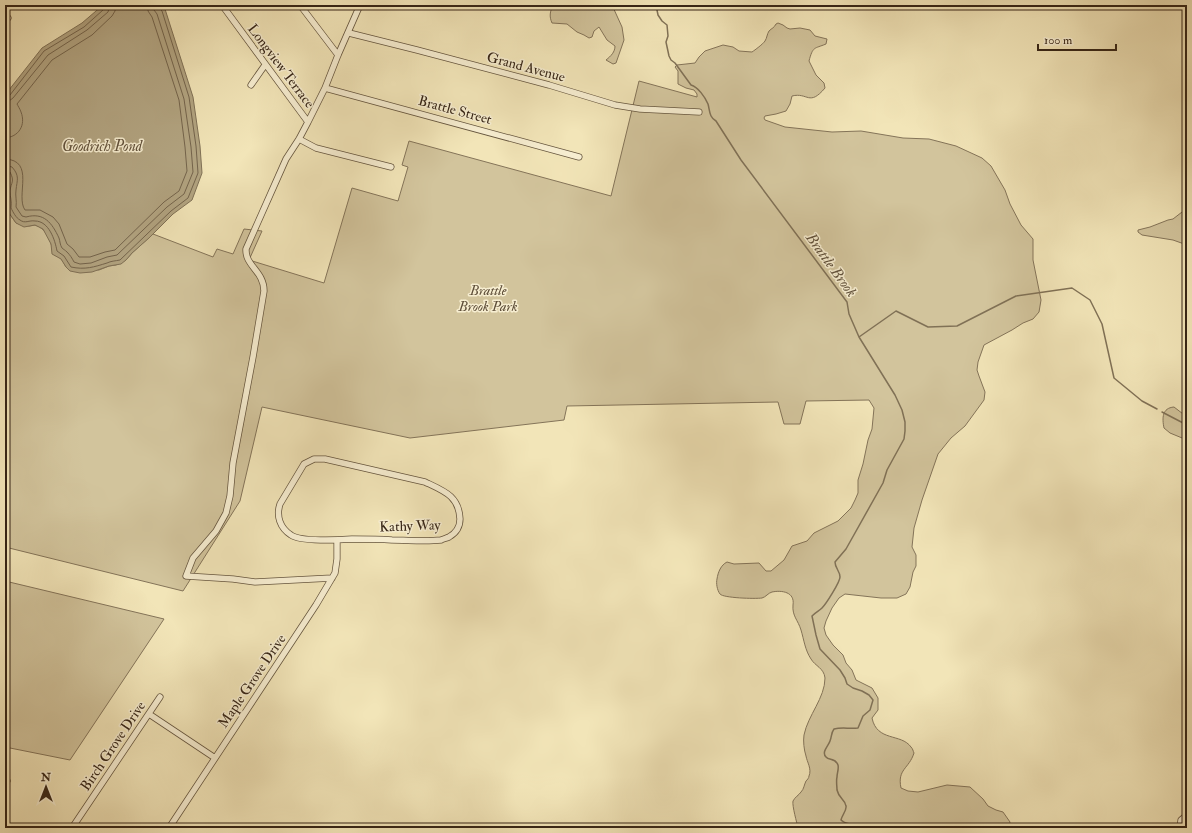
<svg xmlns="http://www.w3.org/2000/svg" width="1192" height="833" font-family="'IM FELL Double Pica',serif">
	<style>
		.green { fill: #d2c49c; stroke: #847459 }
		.water { fill: #b2a481; stroke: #807156 }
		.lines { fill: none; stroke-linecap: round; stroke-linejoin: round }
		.shore { stroke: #74644c; stroke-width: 1 }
		.stream { stroke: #807156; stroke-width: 1.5 }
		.minor-casing { stroke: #65553e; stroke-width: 7 }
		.minor { stroke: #f7eed1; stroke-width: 5.5 }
		.labels { text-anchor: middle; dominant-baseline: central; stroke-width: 3; stroke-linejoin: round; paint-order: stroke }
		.street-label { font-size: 14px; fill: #362516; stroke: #f7eed1 }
		.park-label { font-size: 14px; font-style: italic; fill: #5d4d38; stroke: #f7eed1 }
		.water-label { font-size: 15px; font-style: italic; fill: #61513b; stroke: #f7eed1 }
	</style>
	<rect width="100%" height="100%" fill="#f2e5b8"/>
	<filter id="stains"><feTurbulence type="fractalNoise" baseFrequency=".005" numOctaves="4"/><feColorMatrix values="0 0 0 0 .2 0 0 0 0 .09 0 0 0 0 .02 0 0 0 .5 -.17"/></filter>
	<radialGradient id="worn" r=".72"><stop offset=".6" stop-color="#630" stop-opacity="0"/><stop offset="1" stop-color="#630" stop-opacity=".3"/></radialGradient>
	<path class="green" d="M 553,5 L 612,5 L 622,27 L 624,40 L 616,63 L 613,64 L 606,60 C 611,56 615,52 615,46 L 607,40 L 599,27 L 594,31 L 592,37 L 589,38 L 584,35 L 577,32 L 567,24 L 552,23 C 549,16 550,12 553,5 Z
		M 778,23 L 783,25 L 787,28 L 790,29 L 800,28 L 810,30 L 815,36 L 827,39 L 826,44 C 814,49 813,46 809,61 L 816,75 L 824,83 L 825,88 C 809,107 808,92 792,96 L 790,104 L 786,111 L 776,114 L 765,116 L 764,118 L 765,120 L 785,127 L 832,132 L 861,131 L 903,138 L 929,139 L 956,146 L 982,158 L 991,166 L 1005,190 L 1010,204 L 1021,225 L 1033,239 L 1033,260 L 1041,300 L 1039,312 L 1033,319 L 1023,323 L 1012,330 L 984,345 L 978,362 L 977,370 L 979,376 L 985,392 L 984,400 L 965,426 L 951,438 L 938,454 L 922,500 L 914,528 L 912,547 L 916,555 L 916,566 L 913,572 L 910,587 L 906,594 L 897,598 L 881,598 L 845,594 L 839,598 L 832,608 L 826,621 L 824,628 L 826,635 L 833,645 L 843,655 L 846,663 L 852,670 L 856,680 L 872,688 L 878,698 L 878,710 L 872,718 C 877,742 901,733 911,747 C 913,749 913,751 914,753 C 909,769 897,769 901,788 L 908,791 L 918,792 L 947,785 L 970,787 L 983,799 L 988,806 L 996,810 L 1003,812 L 1010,822 L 1009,828 L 798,828 C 797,823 792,806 793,801 C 795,797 799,795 801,792 C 804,789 804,785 806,781 C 807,780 809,778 809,776 C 812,769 807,762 806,756 C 804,750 803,741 804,735 C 808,715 825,698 825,678 C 824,668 815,666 811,659 C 805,650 804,640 801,630 C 798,620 792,616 793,605 C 795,592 782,590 772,592 C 768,593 766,597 762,598 C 755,599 723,598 720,594 C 717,590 716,583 717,579 C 718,572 721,565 727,562 L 734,564 L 759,563 L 766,571 L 771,571 L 784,560 L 792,546 L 807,541 L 814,533 L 838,521 L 851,508 L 855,500 L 858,493 L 858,480 L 863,464 L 868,440 L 872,429 L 874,408 L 869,400 L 806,401 L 800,424 L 784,424 L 778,402 L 567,406 L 564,420 L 410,438 L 262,407 L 240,501 L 183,591 L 5,547 L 5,171 L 9,178 L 6,190 L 8,200 L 7,210 L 16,223 L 29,226 L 35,225 C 48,229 51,243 54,255 C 61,257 63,261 66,267 L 99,270 L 109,266 L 116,265 L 126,260 L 132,253 L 153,234 L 213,257 L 217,249 L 233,254 L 244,229 L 262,231 L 249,260 L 324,283 L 352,188 L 398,201 L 408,167 L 402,165 L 409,141 L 611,196 L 639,81 L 697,97 L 697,94 L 694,90 L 686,88 L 678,84 L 678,71 L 675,67 L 677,65 L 695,63 L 699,57 L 705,51 L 723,45 L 733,47 L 739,51 L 752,52 C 755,50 763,44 765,41 C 767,38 767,34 769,31 C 772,28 774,28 776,24 Z
		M 1182,212 L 1187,212 L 1187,245 L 1173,240 L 1142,235 L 1138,232 L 1138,230 L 1150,227 L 1168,220 L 1173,219 Z
		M 1174,407 L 1187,417 L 1187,440 L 1170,433 L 1164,428 C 1162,418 1162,408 1174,407 Z
		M 5,581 L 164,619 L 70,760 L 5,747 Z"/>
	<path class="water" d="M 103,5 L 161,5 L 165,9 L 193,97 L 200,146 L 202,173 L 192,200 L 173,214 L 149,238 L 132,253 L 126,260 L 121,264 L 109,266 L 92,272 L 80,273 L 70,271 L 66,267 L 61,259 L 52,254 L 51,244 L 43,229 L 35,225 L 24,227 L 16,223 L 7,210 L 8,200 L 6,190 L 9,178 L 5,171 L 5,124 L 7,122 L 5,95 L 42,48 L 82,23 Z"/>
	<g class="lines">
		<path class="shore" d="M 5,96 L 10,95 L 44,51 L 84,27 L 103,10 L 105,5
			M 5,101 L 9,101 L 13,98 L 48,55 L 87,30 L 108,12 L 110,5
			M 5,138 C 19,137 26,125 21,112 C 20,109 18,106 17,104 L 52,60 L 92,35 L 112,16 L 115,11 L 116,5
			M 5,159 C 36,160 15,196 25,210 L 40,210 L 53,217 L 59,224 L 67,244 L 73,249 L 79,257 L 90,257 L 105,252 L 115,250 L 164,202 L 179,191 L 187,171 L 185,147 L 179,100 L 152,17 L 148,11 L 148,5
			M 5,165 L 12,167 C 20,176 17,180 16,190 C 15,195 17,201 16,207 L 22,216 L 26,217 C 44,212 52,223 59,238 C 60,241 60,245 62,248 C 63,249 65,250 67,252 C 70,255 72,258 74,262 L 80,264 L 91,263 L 107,257 L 117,255 L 167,207 L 184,194 L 193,172 L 191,147 L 184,99 L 157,14 L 154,10 L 154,5
			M 5,170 L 10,172 C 15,182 11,182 10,191 C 10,197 12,201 11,208 C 13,212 16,218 20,220 C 25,224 29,220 35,221 C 49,221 55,240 57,251 L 64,256 L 71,267 C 85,270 94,267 107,263 C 111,261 115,261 120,260 L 171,211 L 188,198 L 198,173 L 196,146 L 189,97 L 162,11 L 159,8 L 159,5"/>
		<path class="stream" d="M 656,5 L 658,15 L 662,21 L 667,25 L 668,36 L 666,42 L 669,56 L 671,60 L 675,63 L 691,85 C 698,87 705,97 708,104 C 710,111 709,117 716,121 L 741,160 L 847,302 L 849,314 L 859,337 L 895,395 L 902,410 L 905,422 L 905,431 L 904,439 L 887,470 L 883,483 L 846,549 L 835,562 C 835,568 840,571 840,577 C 840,582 826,604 822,608 C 819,611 816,612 812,616 L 816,635 L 820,649 L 840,670 L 845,678 L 847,684 L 853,688 L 862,691 L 869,695 L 873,700 L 870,710 L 863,716 L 858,728 C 849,729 842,727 834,729 C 831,733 832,736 830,741 C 829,745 821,752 826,757 C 829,761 835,757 838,765 C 839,769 837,773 837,777 C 836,781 837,786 837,790 C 839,799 845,799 846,806 C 847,810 842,815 841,820 C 846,825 853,823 858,828
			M 859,337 L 896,311 L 928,327 L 957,326 L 1016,296 L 1072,288 L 1090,300 L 1102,324 L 1114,378 L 1142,401 L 1157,409
			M 1162,412 L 1187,425"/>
		<g class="minor-casing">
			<path id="minor" d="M 222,5 L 308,122 L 299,139 L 286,159 L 246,249 C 245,266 264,271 264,291 L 253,357 L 233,463 L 230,496 L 226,513 L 216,531 L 193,558 L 186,576 L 233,579 L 255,582 L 332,578
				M 300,5 L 338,55
				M 5,15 L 8,18
				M 349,33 L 417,50 L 549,85 L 615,105 L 640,109 L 699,112
				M 251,85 L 265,65
				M 325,88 L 579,157
				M 308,122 L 325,88 L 338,55 L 360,5
				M 299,139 L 316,148 L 391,167
				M 314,459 L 325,459 L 425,482 C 444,491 459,496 460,519 C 460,527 456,533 449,537 C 447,538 443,539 441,540 C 425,542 408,540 392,540 C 378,539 365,539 352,539 C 339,540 301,542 291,535 C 280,528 276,516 280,504 L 304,464 Z
				M 149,714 L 215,758
				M 5,785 L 7,781
				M 72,828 L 160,697
				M 169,828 L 316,605 L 335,573 L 337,559 L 337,540
				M 1180,828 L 1181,820 L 1187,815"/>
		</g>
		<use href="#minor" class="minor"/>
	</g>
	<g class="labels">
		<g class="street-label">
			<text transform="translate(281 66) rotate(53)">Longview Terrace</text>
			<text transform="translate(526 67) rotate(15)">Grand Avenue</text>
			<text transform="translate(455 110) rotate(15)">Brattle Street</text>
			<text transform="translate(410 526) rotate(-2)">Kathy Way</text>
			<text transform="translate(252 681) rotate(-56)">Maple Grove Drive</text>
			<text transform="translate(113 746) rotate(-56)">Birch Grove Drive</text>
		</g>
		<g class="park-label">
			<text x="488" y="290">Brattle<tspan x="488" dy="16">Brook Park</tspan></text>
		</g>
		<g class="water-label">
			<text x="102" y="146">Goodrich Pond</text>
			<text transform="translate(831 265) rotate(54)">Brattle Brook</text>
		</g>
	</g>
	<rect width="1192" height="833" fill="none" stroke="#f2e5b8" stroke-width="20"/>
	<rect x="6" y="6" width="1180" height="821" fill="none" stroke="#362516" stroke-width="2"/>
	<rect x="10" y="10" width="1172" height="813" fill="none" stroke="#362516"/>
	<g transform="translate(46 787)" stroke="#f7eed1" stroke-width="3" paint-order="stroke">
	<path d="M0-3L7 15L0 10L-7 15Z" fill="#362516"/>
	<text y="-6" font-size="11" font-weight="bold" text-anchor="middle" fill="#362516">N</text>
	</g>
	<path d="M1038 44v6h78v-6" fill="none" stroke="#362516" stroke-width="2"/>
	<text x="1044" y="44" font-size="12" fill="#362516" stroke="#f7eed1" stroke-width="3" paint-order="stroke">100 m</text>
	<rect width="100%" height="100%" filter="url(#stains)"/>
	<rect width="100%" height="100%" fill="url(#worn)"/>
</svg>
